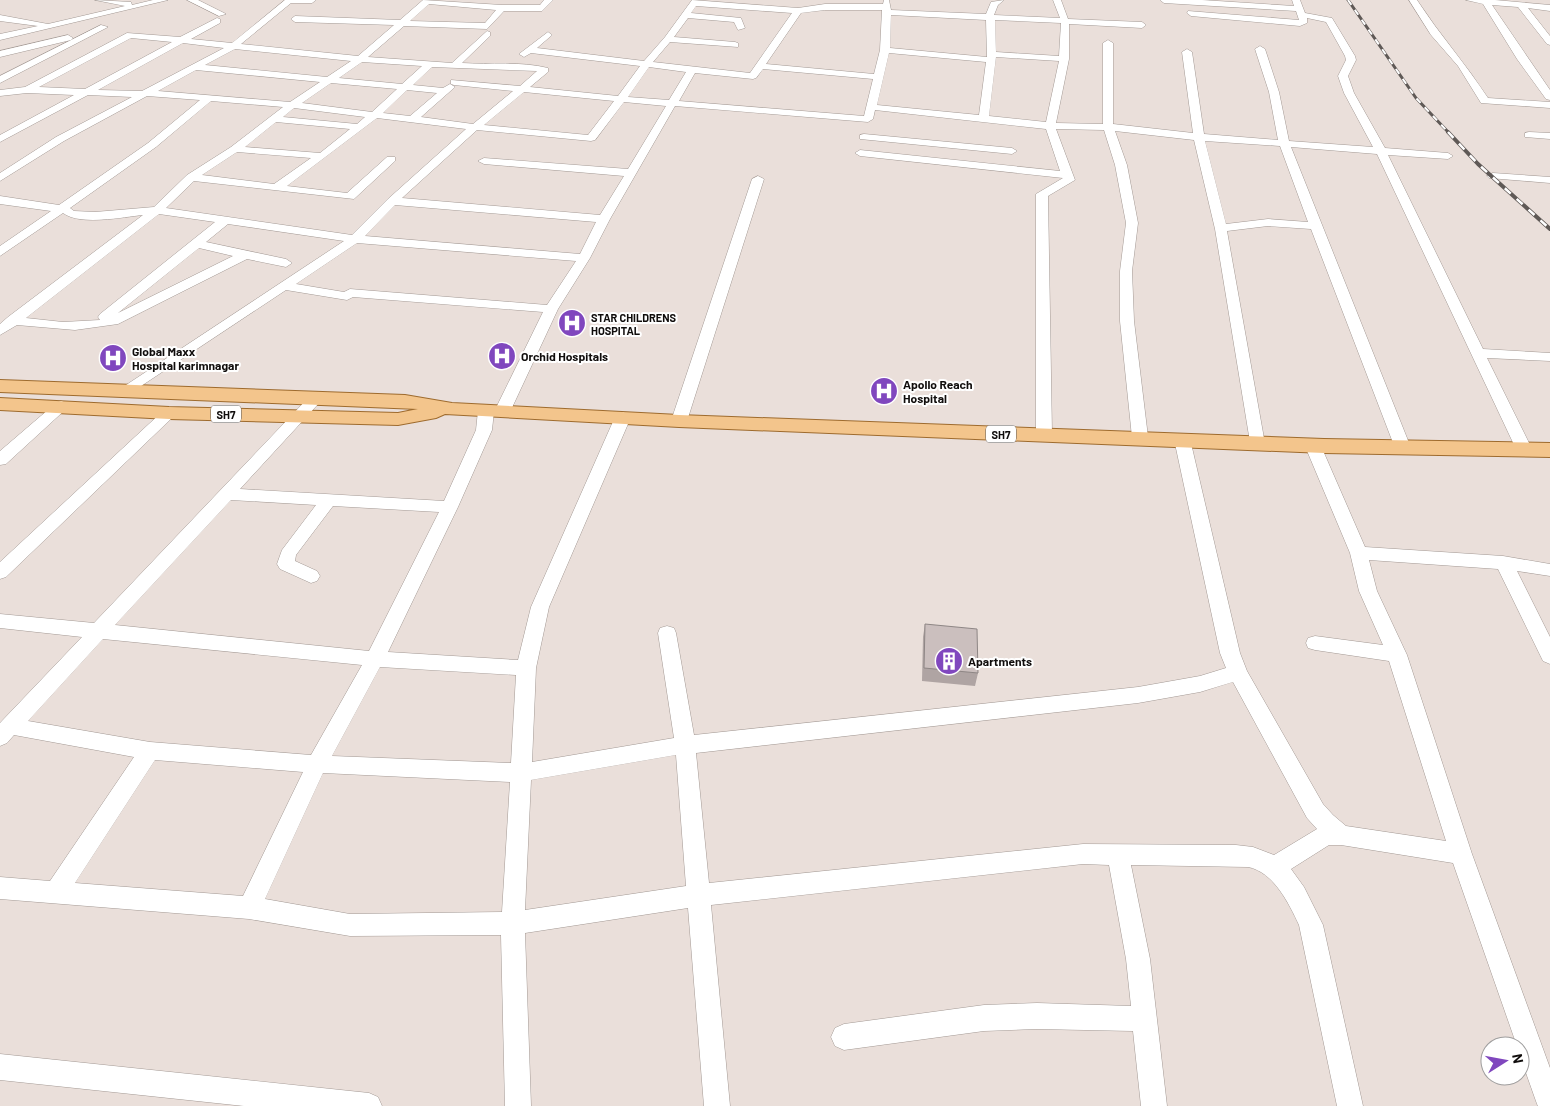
<svg xmlns="http://www.w3.org/2000/svg" width="1550" height="1106" font-family="Barlow,sans-serif">
	<style>
		.lines { fill: none; stroke-linecap: round; stroke-linejoin: round }
		.minor-casing { stroke: #a39994; stroke-width: 1 }
		.major-casing { stroke: #9e6b2e; stroke-width: 2 }
		.minor { fill: #fff; fill-rule: evenodd }
		.major { fill: #f3c58c; fill-rule: evenodd }
		.rail-far1-casing { stroke: #5f5956; stroke-width: 3 }
		.rail-casing { stroke: #5f5956; stroke-width: 4 }
		.rail-far1 { stroke: #fff; stroke-width: 2; stroke-dasharray: 6; stroke-linecap: butt }
		.rail { stroke: #fff; stroke-width: 2.5; stroke-dasharray: 8; stroke-linecap: butt }
		.wall { fill: #afa4a3 }
		.building { fill: #cbbfbe; stroke: #8e8685 }
		.labels { text-anchor: middle; dominant-baseline: central; stroke-width: 4; stroke-linejoin: round; paint-order: stroke }
		.far-poi-label { font-size: 11px; font-weight: bold; fill: #100d0c; stroke: #fff; text-anchor: start }
		.shield { fill: #fff; stroke: #585655; stroke-width: 1 }
		.shield-label { font-size: 11px; font-weight: bold; fill: #100d0c }
		.poi-label { font-size: 12px; font-weight: bold; fill: #100d0c; stroke: #fff; text-anchor: start }
	</style>
	<rect width="100%" height="100%" fill="#eadfda"/>
	<g class="lines">
		<g class="minor-casing">
			<path id="minor" d="M 95,0 L 131,2 L 132,5 L 153,0 L 168,0 L 0,40 L 0,34 L 38,26 L 0,21 L 0,15 L 48,24 L 125,6 Z
				M 187,0 L 198,0 L 226,14 L 219,16 Z
				M 285,0 L 316,0 L 312,3 L 291,3 L 241,44 L 358,56 L 394,25 L 295,22 L 291,19 L 295,16 L 400,20 L 423,0 L 502,5 L 540,5 L 544,0 L 553,0 L 542,11 L 504,11 L 487,29 L 404,26 L 368,57 L 452,63 L 487,31 L 490,32 L 490,36 L 462,63 C 491,65 520,61 548,68 L 548,72 L 530,87 L 618,96 L 640,66 L 531,53 L 524,57 L 519,54 L 548,32 L 552,35 L 537,48 L 644,61 L 665,37 L 692,0 L 798,8 L 825,4 L 883,4 L 884,0 L 889,0 L 891,10 L 986,14 L 991,2 L 1004,0 L 998,5 L 994,15 L 1060,18 L 1053,0 L 1061,0 L 1068,19 L 1142,22 L 1146,25 L 1142,28 L 1069,24 L 1069,59 L 1056,123 L 1103,124 L 1103,43 L 1108,40 L 1113,43 L 1113,124 L 1193,133 L 1182,52 L 1187,49 L 1192,52 L 1204,134 L 1278,140 L 1269,92 L 1255,49 L 1260,46 L 1265,49 L 1279,92 L 1289,141 L 1373,147 L 1344,93 L 1338,76 L 1346,60 L 1345,56 L 1326,22 L 1307,18 L 1307,23 L 1300,26 L 1191,16 L 1187,13 L 1188,11 L 1299,20 L 1296,11 L 1164,3 L 1160,0 L 1202,0 L 1294,6 L 1292,0 L 1300,0 L 1305,13 L 1332,18 L 1355,56 L 1356,60 L 1348,76 L 1354,93 L 1385,148 L 1448,153 L 1453,156 L 1448,159 L 1388,155 L 1483,349 L 1550,353 L 1550,361 L 1487,358 L 1532,449 L 1530,453 L 1518,453 L 1516,449 L 1377,154 L 1291,147 L 1411,448 L 1409,452 L 1397,452 L 1395,448 L 1311,229 L 1268,226 L 1227,231 L 1265,444 L 1263,448 L 1251,448 L 1215,229 L 1194,140 L 1115,131 L 1127,165 L 1138,223 L 1132,271 L 1134,321 L 1148,437 L 1140,442 L 1134,441 L 1132,437 L 1120,321 L 1120,271 L 1126,223 L 1115,165 L 1104,130 L 1056,129 L 1075,180 L 1048,196 L 1052,435 L 1044,440 L 1038,439 L 1036,435 L 1036,194 L 1063,178 L 860,156 L 855,153 L 860,150 L 1060,171 L 1046,129 L 875,110 L 873,119 L 868,122 L 675,106 L 610,219 L 590,258 L 558,309 L 510,412 L 502,417 L 494,412 L 543,312 L 353,297 L 347,300 L 286,290 L 129,394 L 119,394 L 117,391 L 344,241 L 228,224 L 206,242 L 286,259 L 292,263 L 286,267 L 247,259 L 118,324 L 75,330 L 17,325 L 0,335 L 0,324 L 8,317 L 143,215 C 123,217 80,226 63,213 L 0,256 L 0,246 L 51,211 L 0,204 L 0,196 L 59,205 L 148,143 L 200,100 L 147,96 L 64,141 L 0,181 L 0,173 L 56,137 L 132,97 L 88,95 L 0,142 L 0,135 L 74,95 L 27,93 L 0,96 L 0,90 L 25,87 L 127,33 L 180,37 L 217,18 L 220,19 L 220,23 L 191,39 L 232,43 ZM 429,4 L 496,10 L 485,23 L 410,21 ZM 696,6 L 792,13 L 750,73 L 653,62 L 670,42 L 738,47 L 738,43 L 735,42 L 674,37 L 688,18 L 734,22 L 738,30 L 745,28 L 741,18 L 691,13 ZM 825,10 L 882,10 L 880,50 L 874,74 L 766,64 L 801,13 ZM 891,15 L 986,20 L 987,57 L 890,48 ZM 995,20 L 1061,23 L 1059,56 L 996,52 ZM 131,38 L 172,42 L 85,89 L 39,87 ZM 183,43 L 224,48 L 142,91 L 98,90 ZM 235,49 L 351,61 L 327,77 L 205,65 ZM 889,53 L 986,62 L 979,115 L 877,105 ZM 996,57 L 1059,61 L 1046,122 L 989,116 ZM 362,62 L 422,66 L 402,84 L 339,78 ZM 432,67 L 537,71 L 520,86 L 451,80 L 451,84 L 454,85 L 513,91 L 473,124 L 421,117 L 455,87 L 450,84 L 443,88 L 413,85 ZM 649,67 L 686,72 L 669,100 L 628,97 ZM 763,69 L 873,79 L 864,116 L 679,101 L 695,73 L 753,79 L 756,78 ZM 196,70 L 320,82 L 290,102 L 158,91 ZM 331,83 L 397,89 L 372,112 L 302,103 ZM 407,90 L 437,93 L 410,116 L 383,113 ZM 524,92 L 614,101 L 588,135 L 484,125 ZM 211,101 L 283,107 L 231,147 L 187,175 L 154,207 L 95,212 L 74,211 L 70,208 L 156,147 ZM 624,102 L 666,106 L 628,169 L 484,158 L 478,161 L 484,164 L 624,176 L 600,215 L 402,198 L 477,130 L 591,141 L 595,140 ZM 294,108 L 365,117 L 357,124 L 283,117 ZM 377,118 L 466,129 L 388,199 L 352,235 L 166,208 L 194,181 L 354,199 L 395,161 L 395,157 L 387,157 L 347,193 L 287,186 ZM 276,122 L 350,129 L 320,153 L 245,147 ZM 1205,141 L 1280,146 L 1308,222 L 1268,219 L 1226,224 ZM 237,152 L 311,158 L 274,184 L 202,175 ZM 395,205 L 596,222 L 580,254 L 365,236 ZM 159,214 L 215,222 L 100,314 L 98,317 L 100,320 L 63,322 L 26,318 ZM 357,243 L 576,261 L 547,305 L 350,289 L 344,292 L 296,284 ZM 199,248 L 233,256 L 118,313 Z
				M 1409,0 L 1417,0 C 1439,34 1466,64 1488,98 L 1550,102 L 1550,108 L 1481,103 L 1458,66 L 1431,35 Z
				M 1466,0 L 1495,0 L 1550,5 L 1550,11 L 1528,8 L 1550,36 L 1550,45 L 1547,44 L 1518,7 L 1492,5 L 1550,90 L 1550,100 L 1546,99 L 1517,59 L 1483,4 Z
				M 101,25 L 108,27 L 0,83 L 0,76 Z
				M 68,35 L 73,38 L 71,40 L 0,57 L 0,51 Z
				M 1529,132 L 1550,133 L 1550,139 L 1525,137 L 1525,133 Z
				M 864,134 L 1012,148 L 1017,151 L 1012,154 L 860,139 L 860,135 Z
				M 1493,173 L 1550,177 L 1550,183 L 1489,178 L 1487,176 Z
				M 758,176 L 764,179 L 687,421 L 684,424 L 674,424 L 671,421 L 752,179 Z
				M 315,394 L 320,396 L 322,399 L 320,402 L 240,489 L 444,501 L 476,430 L 478,411 L 486,406 L 494,411 L 492,430 L 458,507 L 388,652 L 518,660 L 531,607 L 615,417 L 623,412 L 631,417 L 549,607 L 536,668 L 532,762 L 674,738 L 658,633 L 660,628 L 667,626 L 674,628 L 676,633 L 694,735 L 1138,687 L 1200,676 L 1226,668 L 1220,653 L 1174,439 L 1182,434 L 1190,439 L 1240,653 L 1247,671 L 1323,804 L 1333,815 L 1346,826 L 1446,841 L 1389,661 L 1315,650 L 1308,648 L 1306,643 L 1308,638 L 1315,636 L 1383,645 L 1359,591 L 1350,553 L 1305,446 L 1307,442 L 1319,442 L 1321,446 L 1365,547 L 1503,556 L 1550,564 L 1550,576 L 1517,571 L 1550,637 L 1550,664 L 1543,661 L 1498,569 L 1369,560 L 1377,591 L 1407,655 L 1472,854 L 1550,1068 L 1550,1106 L 1538,1106 L 1537,1104 L 1520,1056 L 1520,1046 L 1517,1046 L 1453,863 L 1341,845 L 1329,845 L 1291,869 L 1304,887 L 1323,925 L 1363,1106 L 1337,1106 L 1299,925 C 1289,904 1274,872 1248,867 L 1131,865 L 1150,959 L 1167,1106 L 1141,1106 L 1133,1031 L 1037,1029 L 984,1031 L 844,1050 L 835,1046 L 831,1037 L 835,1028 L 844,1024 L 984,1005 L 1037,1003 L 1131,1006 L 1126,959 L 1109,865 L 1083,864 L 711,905 L 730,1106 L 704,1106 L 688,908 L 525,933 L 531,1106 L 505,1106 L 501,935 L 350,936 L 249,919 L 0,899 L 0,877 L 50,881 L 134,757 L 14,735 L 7,743 L 0,746 L 0,723 L 82,637 L 0,628 L 0,614 L 94,623 L 310,396 ZM 231,500 L 316,505 L 282,550 L 277,564 L 280,569 L 311,583 L 317,581 L 320,576 L 317,571 L 295,561 L 296,555 L 333,506 L 439,512 L 369,651 L 115,625 ZM 103,639 L 362,665 L 311,755 L 150,742 L 28,721 ZM 380,667 L 516,675 L 511,763 L 332,756 ZM 1233,682 L 1307,818 L 1317,829 L 1274,855 L 1253,847 L 1236,845 L 1083,844 L 709,883 L 696,753 L 1138,703 L 1200,692 ZM 676,755 L 686,886 L 525,910 L 531,780 ZM 155,760 L 303,772 L 243,896 L 75,883 ZM 323,773 L 510,782 L 502,912 L 350,914 L 265,899 Z
				M 61,401 L 66,403 L 69,406 L 66,409 L 6,464 L 0,465 L 0,451 L 56,403 Z
				M 169,408 L 174,410 L 177,413 L 174,416 L 6,577 L 0,579 L 0,562 L 164,410 Z
				M 0,1054 L 369,1093 L 378,1097 L 382,1106 L 244,1106 L 0,1080 Z"/>
		</g>
		<g class="major-casing">
			<path id="major" d="M 0,380 L 405,395 L 452,403 L 679,415 L 1324,439 L 1550,443 L 1550,457 L 1324,453 L 679,427 L 445,414 L 436,418 L 398,425 L 169,419 L 0,410 L 0,398 L 169,407 L 398,413 L 418,409 L 0,392 Z"/>
		</g>
		<use href="#minor" class="minor"/>
		<use href="#major" class="major"/>
		<g class="rail-far1-casing">
			<path id="rail-far1" d="M 1348,0 L 1416,98 L 1449,133"/>
		</g>
		<g class="rail-casing">
			<path id="rail" d="M 1448,132 L 1478,164 L 1550,229"/>
		</g>
		<use href="#rail-far1" class="rail-far1"/>
		<use href="#rail" class="rail"/>
	</g>
	<path class="wall" d="M 925,624 L 978,673 L 975,686 L 922,681 L 923,637 Z"/>
	<path class="building" d="M 925,624 L 977,629 L 978,673 L 924,668 Z"/>
	<defs>
		<g id="hospital-disc" transform="scale(1.4375)"><circle r="9.5" fill="#8047be" stroke="#fff"/><path d="M-5-5h3v3.5h4V-5h3V5h-3V1.5h-4V5h-3Z" fill="#fff"/></g>
		<g id="building-disc" transform="scale(1.4375)"><circle r="9.5" fill="#8047be" stroke="#fff"/><path d="M-4-6H4V6H1V3H-1V6H-4ZM-2.5-4.3h1.7v1.8h-1.7ZM.8-4.3h1.7v1.8H.8ZM-2.5-1h1.7V.8h-1.7ZM.8-1h1.7V.8H.8Z" fill="#fff"/></g>
	</defs>
	<g fill-rule="evenodd">
		<use href="#hospital-disc" x="572" y="323"/>
		<use href="#hospital-disc" x="502" y="356"/>
		<use href="#hospital-disc" x="113" y="358"/>
		<use href="#hospital-disc" x="884" y="391"/>
		<use href="#building-disc" x="949" y="661"/>
	</g>
	<g class="labels">
		<g class="far-poi-label">
			<text x="591" y="317">STAR CHILDRENS<tspan x="591" dy="13">HOSPITAL</tspan></text>
		</g>
		<g class="shield">
			<rect x="211" y="405.5" width="30" height="17" rx="4"/>
			<rect x="986" y="425.5" width="30" height="17" rx="4"/>
		</g>
		<g class="shield-label">
			<text x="226" y="414">SH7</text>
			<text x="1001" y="434">SH7</text>
		</g>
		<g class="poi-label">
			<text x="132" y="351">Global Maxx<tspan x="132" dy="14">Hospital karimnagar</tspan></text>
			<text x="521" y="356">Orchid Hospitals</text>
			<text x="903" y="384">Apollo Reach<tspan x="903" dy="14">Hospital</tspan></text>
			<text x="968" y="661">Apartments</text>
		</g>
	</g>
	<g transform="translate(1505 1061) rotate(79)"><circle r="24" fill="#ffffff" stroke="#9f9e9e"/>
	<path d="M0-4L9 19L0 12L-9 19Z" fill="#8047be"/>
	<text y="-8" font-size="14" font-weight="bold" text-anchor="middle" fill="#100d0c">N</text>
	</g>
</svg>
